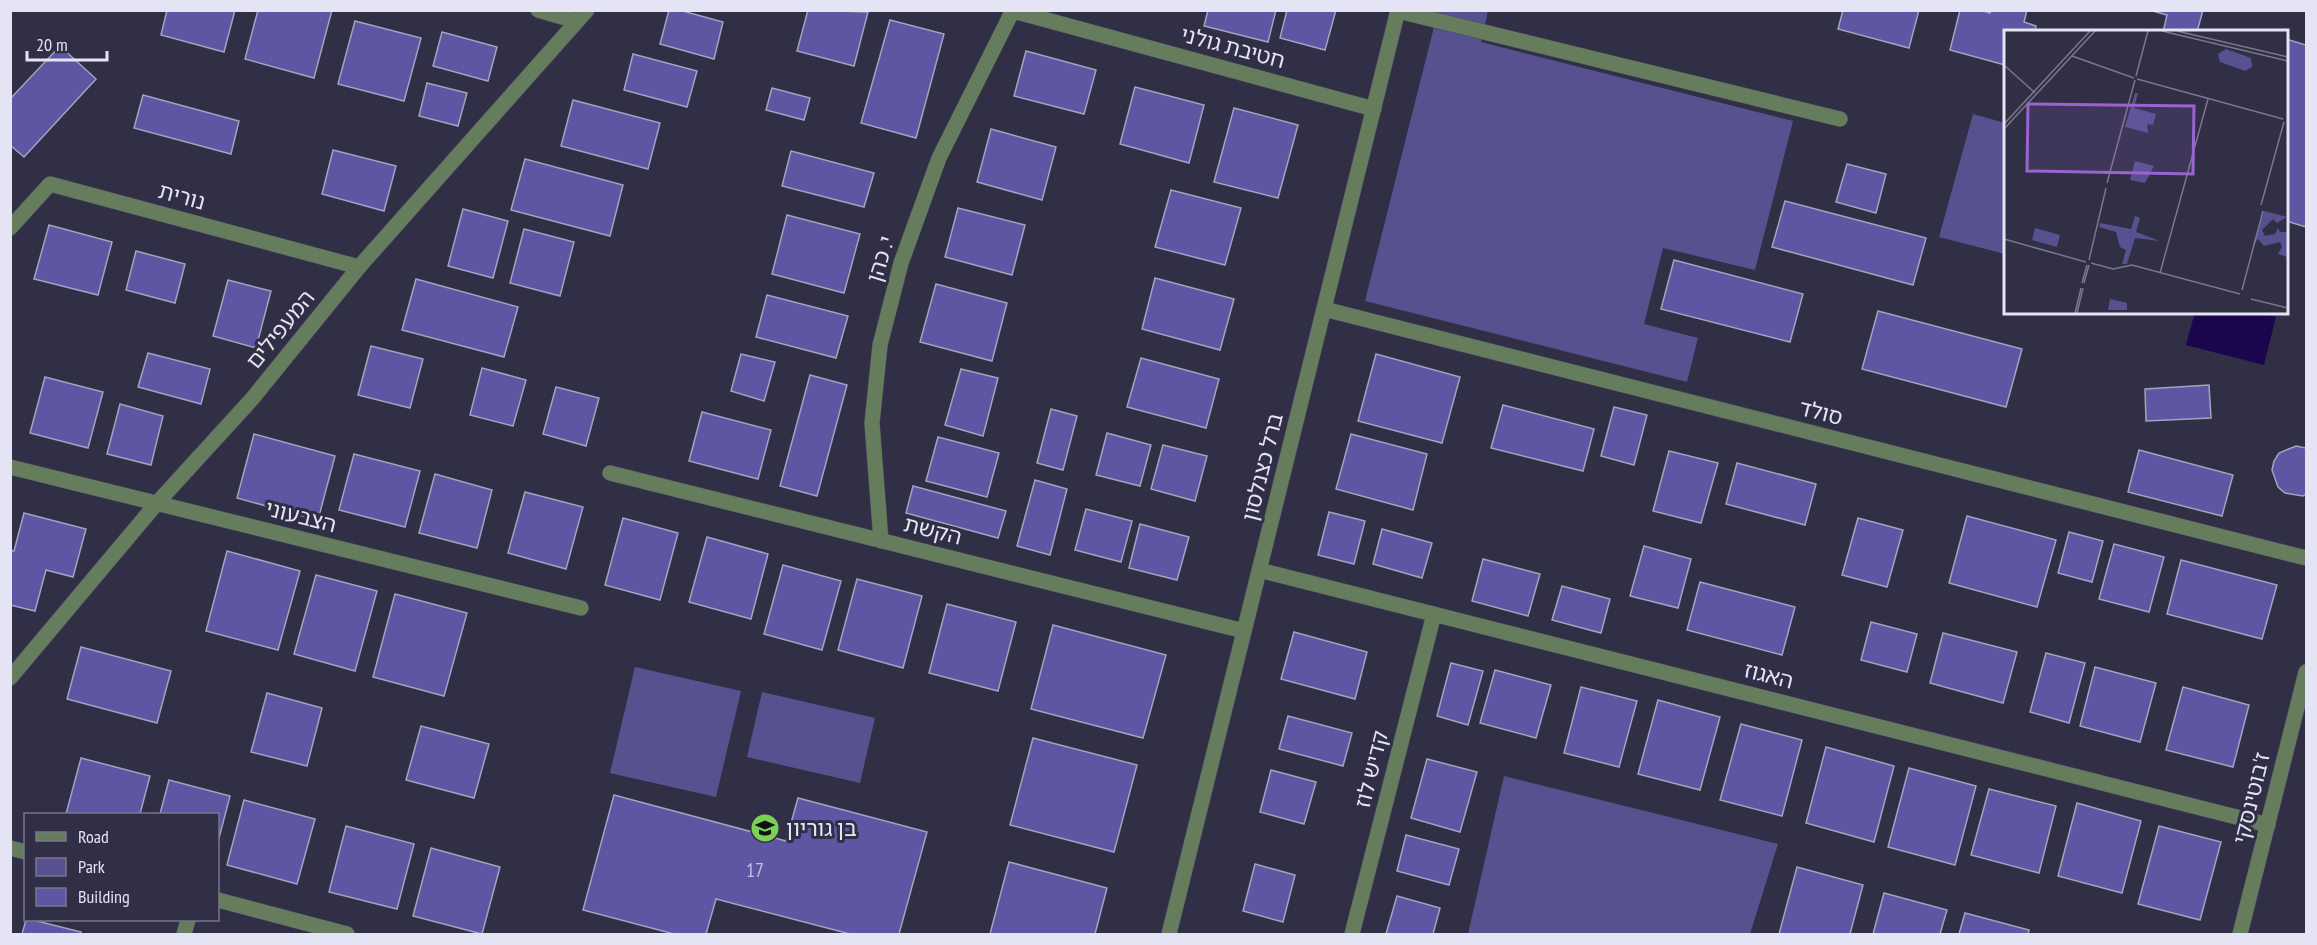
<svg xmlns="http://www.w3.org/2000/svg" width="2317" height="945" font-family="'PT Sans Narrow','Noto Sans Hebrew',sans-serif">
	<style>
		.green { fill: #57528f }
		.water { fill: #1b064e }
		.building { fill: #5d56a2; stroke: #a3a3c0; stroke-width: 1.5 }
		.lines { fill: none; stroke-linecap: round; stroke-linejoin: round }
		.minor-casing { stroke: #4d4c62; stroke-width: 16 }
		.minor { stroke: #657c5d; stroke-width: 15 }
		.labels { text-anchor: middle; dominant-baseline: central; stroke-width: 6; stroke-linejoin: round; paint-order: stroke }
		.number-label { font-size: 20px; fill: #c2c0e0 }
		.street-label { font-size: 22px; fill: #e4e4f4; stroke: #302f46 }
		.poi-label { font-size: 22px; fill: #e4e4f4; stroke: #302f46; text-anchor: start }
		.inset-road { fill: none; stroke: #78778c; stroke-width: 1.5 }
		.view { fill: #9a63cf; fill-opacity: 0.15; stroke: #9a63cf; stroke-width: 3 }
		.inset-edge { fill: none; stroke: #e4e4f4; stroke-width: 3 }
	</style>
	<rect width="100%" height="100%" fill="#302f46"/>
	<path class="green" d="M 1438,11 L 1488,11 L 1481,42 L 1793,121 L 1755,270 L 1663,248 L 1644,324 L 1698,338 L 1687,382 L 1365,301 Z
		M 1973,114 L 2005,123 L 2005,254 L 1939,237 Z
		M 635,667 L 741,691 L 716,797 L 610,773 Z
		M 762,692 L 875,718 L 860,783 L 747,757 Z
		M 1504,776 L 1778,844 L 1750,934 L 1468,934 Z"/>
	<path class="water" d="M 2195,312 L 2256,312 L 2276,317 L 2264,365 L 2186,345 Z"/>
	<path class="building" d="M 167,10 L 235,10 L 224,52 L 161,35 Z
		M 258,10 L 332,10 L 314,78 L 245,59 Z
		M 669,10 L 679,10 L 723,22 L 714,59 L 660,44 Z
		M 808,10 L 868,12 L 854,66 L 797,51 Z
		M 1208,10 L 1276,10 L 1268,42 L 1204,26 Z
		M 1287,10 L 1336,10 L 1325,50 L 1280,38 Z
		M 1843,10 L 1919,10 L 1909,48 L 1838,29 Z
		M 1960,10 L 1980,10 L 1990,13 L 1991,10 L 2027,10 L 2024,22 L 2036,26 L 2035,32 L 2005,32 L 2005,65 L 1950,50 Z
		M 2149,10 L 2203,10 L 2197,32 L 2163,32 L 2167,15 Z
		M 890,20 L 944,34 L 916,138 L 861,123 Z
		M 355,21 L 421,38 L 404,101 L 338,84 Z
		M 442,32 L 497,47 L 488,81 L 433,66 Z
		M 2286,39 L 2306,45 L 2306,227 L 2286,221 Z
		M 60,46 L 96,79 L 24,157 L 10,145 L 10,99 Z
		M 1026,51 L 1096,70 L 1084,114 L 1014,96 Z
		M 633,54 L 697,71 L 687,107 L 624,90 Z
		M 427,83 L 467,93 L 458,126 L 419,116 Z
		M 1135,87 L 1204,105 L 1189,163 L 1120,144 Z
		M 772,88 L 810,98 L 804,120 L 766,110 Z
		M 143,95 L 239,121 L 231,154 L 134,128 Z
		M 573,100 L 660,123 L 648,169 L 561,146 Z
		M 1234,108 L 1298,125 L 1278,198 L 1214,182 Z
		M 991,129 L 1056,147 L 1042,200 L 977,182 Z
		M 333,150 L 396,166 L 384,211 L 322,194 Z
		M 791,151 L 874,173 L 864,207 L 782,186 Z
		M 525,159 L 623,185 L 610,236 L 511,210 Z
		M 1847,164 L 1886,174 L 1876,213 L 1836,202 Z
		M 1171,190 L 1241,208 L 1225,265 L 1155,247 Z
		M 1785,201 L 1926,238 L 1913,285 L 1772,247 Z
		M 958,208 L 1025,225 L 1012,275 L 945,257 Z
		M 463,209 L 508,221 L 493,278 L 448,266 Z
		M 787,215 L 860,234 L 844,293 L 772,274 Z
		M 49,225 L 112,242 L 98,295 L 34,279 Z
		M 524,229 L 574,242 L 560,296 L 510,283 Z
		M 136,251 L 185,264 L 175,303 L 126,290 Z
		M 1674,260 L 1803,294 L 1790,342 L 1661,309 Z
		M 1155,278 L 1234,299 L 1220,350 L 1142,329 Z
		M 416,279 L 518,307 L 504,357 L 402,330 Z
		M 228,280 L 271,291 L 256,348 L 213,336 Z
		M 936,284 L 1007,303 L 992,361 L 920,342 Z
		M 767,295 L 848,316 L 836,358 L 756,337 Z
		M 1878,311 L 2022,349 L 2006,407 L 1862,369 Z
		M 371,346 L 423,359 L 410,408 L 358,395 Z
		M 148,353 L 210,369 L 201,404 L 138,387 Z
		M 741,354 L 775,362 L 764,401 L 731,391 Z
		M 1376,354 L 1460,377 L 1442,443 L 1358,421 Z
		M 1141,358 L 1219,379 L 1206,428 L 1127,407 Z
		M 482,368 L 526,380 L 513,426 L 470,415 Z
		M 961,369 L 998,378 L 983,436 L 945,425 Z
		M 810,375 L 847,385 L 817,496 L 780,486 Z
		M 45,377 L 103,392 L 88,448 L 30,433 Z
		M 2209,385 L 2211,418 L 2146,421 L 2145,389 Z
		M 556,387 L 599,398 L 586,446 L 543,434 Z
		M 120,404 L 163,416 L 151,465 L 107,454 Z
		M 1503,405 L 1594,429 L 1583,471 L 1491,448 Z
		M 1614,407 L 1647,415 L 1634,465 L 1601,456 Z
		M 1051,409 L 1077,416 L 1063,470 L 1037,463 Z
		M 702,412 L 771,430 L 758,479 L 689,461 Z
		M 1107,433 L 1151,445 L 1140,486 L 1096,475 Z
		M 254,434 L 335,456 L 318,520 L 237,498 Z
		M 1351,434 L 1427,454 L 1413,510 L 1336,489 Z
		M 938,437 L 999,453 L 987,497 L 926,481 Z
		M 1163,445 L 1207,456 L 1195,501 L 1151,489 Z
		M 2296,446 L 2306,448 L 2306,494 L 2303,496 L 2285,493 L 2278,487 L 2272,470 L 2274,461 L 2279,453 Z
		M 2139,450 L 2233,475 L 2222,516 L 2128,492 Z
		M 1669,451 L 1718,463 L 1701,523 L 1653,511 Z
		M 354,454 L 420,471 L 405,527 L 339,510 Z
		M 1737,463 L 1816,484 L 1805,525 L 1726,504 Z
		M 435,474 L 492,490 L 477,548 L 419,533 Z
		M 1035,480 L 1067,489 L 1050,555 L 1017,546 Z
		M 913,486 L 1006,511 L 998,538 L 906,513 Z
		M 525,492 L 583,507 L 566,569 L 508,553 Z
		M 1086,509 L 1132,521 L 1121,562 L 1075,550 Z
		M 1329,512 L 1365,521 L 1354,564 L 1318,555 Z
		M 24,513 L 86,529 L 73,577 L 46,570 L 35,611 L 10,605 L 10,550 L 14,551 Z
		M 1967,516 L 2056,540 L 2037,607 L 1949,583 Z
		M 623,518 L 678,533 L 660,600 L 605,585 Z
		M 1858,518 L 1903,530 L 1887,587 L 1842,575 Z
		M 1140,524 L 1189,537 L 1177,580 L 1129,568 Z
		M 1382,529 L 1432,543 L 1422,578 L 1373,564 Z
		M 2069,532 L 2103,541 L 2092,582 L 2058,573 Z
		M 707,537 L 768,554 L 751,619 L 689,602 Z
		M 2114,544 L 2164,557 L 2149,612 L 2099,599 Z
		M 1644,546 L 1691,559 L 1678,608 L 1630,596 Z
		M 227,551 L 300,571 L 278,650 L 206,631 Z
		M 1483,559 L 1540,574 L 1528,616 L 1472,601 Z
		M 2181,560 L 2277,585 L 2262,639 L 2167,614 Z
		M 783,565 L 841,581 L 822,650 L 764,634 Z
		M 316,575 L 377,591 L 355,671 L 294,654 Z
		M 857,579 L 922,596 L 903,668 L 838,650 Z
		M 1700,582 L 1795,607 L 1782,655 L 1687,630 Z
		M 1562,586 L 1610,599 L 1601,633 L 1552,620 Z
		M 395,594 L 467,613 L 444,696 L 373,677 Z
		M 947,604 L 1016,622 L 998,691 L 929,673 Z
		M 1871,622 L 1917,634 L 1907,672 L 1861,660 Z
		M 1053,625 L 1166,655 L 1143,738 L 1031,709 Z
		M 1294,632 L 1367,652 L 1355,699 L 1281,679 Z
		M 1943,633 L 2017,652 L 2003,703 L 1930,683 Z
		M 81,647 L 171,671 L 157,723 L 67,699 Z
		M 2046,653 L 2085,663 L 2069,723 L 2030,712 Z
		M 1451,663 L 1483,671 L 1468,725 L 1437,716 Z
		M 2095,667 L 2156,683 L 2140,742 L 2080,726 Z
		M 1495,670 L 1551,685 L 1536,738 L 1480,723 Z
		M 1581,687 L 1637,701 L 1619,767 L 1564,753 Z
		M 2183,687 L 2249,705 L 2233,767 L 2166,750 Z
		M 267,693 L 322,708 L 307,766 L 251,752 Z
		M 1658,700 L 1720,717 L 1700,790 L 1638,774 Z
		M 1288,716 L 1352,733 L 1343,766 L 1279,749 Z
		M 1741,724 L 1802,740 L 1782,816 L 1720,800 Z
		M 421,726 L 489,744 L 474,798 L 406,780 Z
		M 1033,738 L 1137,765 L 1114,852 L 1010,825 Z
		M 1826,747 L 1894,766 L 1874,842 L 1806,823 Z
		M 81,758 L 150,776 L 140,814 L 66,814 Z
		M 1427,759 L 1477,772 L 1460,832 L 1411,818 Z
		M 1909,768 L 1976,786 L 1955,865 L 1888,847 Z
		M 1271,770 L 1316,782 L 1304,824 L 1260,812 Z
		M 169,780 L 230,796 L 218,842 L 218,814 L 160,814 Z
		M 1989,789 L 2056,806 L 2039,873 L 1971,855 Z
		M 614,795 L 786,841 L 798,798 L 927,832 L 899,934 L 850,934 L 716,899 L 706,934 L 674,934 L 583,910 Z
		M 244,800 L 315,819 L 297,884 L 227,865 Z
		M 2077,803 L 2141,821 L 2122,893 L 2058,876 Z
		M 346,826 L 414,844 L 397,909 L 329,892 Z
		M 2159,826 L 2221,842 L 2200,920 L 2138,904 Z
		M 1406,835 L 1459,849 L 1449,885 L 1397,871 Z
		M 431,848 L 500,867 L 482,934 L 413,916 Z
		M 1009,862 L 1107,888 L 1095,934 L 990,934 Z
		M 1255,864 L 1295,875 L 1283,922 L 1243,911 Z
		M 1797,867 L 1863,885 L 1850,934 L 1779,934 Z
		M 1884,893 L 1947,910 L 1940,934 L 1873,934 Z
		M 1397,896 L 1440,908 L 1433,934 L 1386,934 Z
		M 1965,913 L 2029,930 L 2028,934 L 1959,934 Z
		M 26,920 L 33,920 L 81,932 L 80,934 L 22,934 Z"/>
	<g class="lines">
		<g class="minor-casing">
			<path id="minor" d="M 538,10 L 576,21
				M 1010,10 L 1374,109
				M 1398,11 L 1840,119
				M 10,228 L 50,184 L 359,267
				M 1324,309 L 2306,558
				M 10,467 L 581,608
				M 610,473 L 1244,631
				M 881,541 L 872,423 L 880,345 L 901,263 L 939,158 L 1013,10
				M 1259,570 L 2268,825
				M 10,678 L 157,503 L 252,399 L 359,267 L 587,10
				M 10,848 L 26,852
				M 218,900 L 347,934
				M 184,934 L 188,920
				M 1169,934 L 1398,10
				M 1352,934 L 1434,614
				M 2240,934 L 2306,672"/>
		</g>
		<use href="#minor" class="minor"/>
	</g>
	<defs>
		<g id="school-disc" transform="scale(1.5)"><circle r="9.5" fill="#79d158" stroke="#302f46"/><path d="M0-5L7-2L0 1L-7-2ZM-4 1L0 2.5L4 1V4Q0 6-4 4Z" fill="#111"/></g>
	</defs>
	<g fill-rule="evenodd">
		<use href="#school-disc" x="765" y="828"/>
	</g>
	<g class="labels">
		<g class="number-label">
			<text x="755" y="870">17</text>
		</g>
		<g class="street-label">
			<text transform="translate(1233 47) rotate(15)">חטיבת גולני</text>
			<text transform="translate(182 196) rotate(15)">נורית</text>
			<text transform="translate(880 259) rotate(-73)">י. כהן</text>
			<text transform="translate(280 329) rotate(-51)">המעפילים</text>
			<text transform="translate(1821 412) rotate(14)">סולד</text>
			<text transform="translate(1262 467) rotate(-76)">ברל כצנלסון</text>
			<text transform="translate(301 516) rotate(14)">הצבעוני</text>
			<text transform="translate(933 530) rotate(14)">הקשת</text>
			<text transform="translate(1769 675) rotate(14)">האגוז</text>
			<text transform="translate(1371 769) rotate(-76)">קדיש לוז</text>
			<text transform="translate(2251 798) rotate(-76)">ז'בוטינסקי</text>
		</g>
		<g class="poi-label">
			<text x="786" y="828">בן גוריון</text>
		</g>
	</g>
	<g transform="translate(2004 30)">
		<rect width="284" height="284" fill="#302f46"/>
		<path d="M 222,19 L 247,28 L 248,37 L 241,41 L 216,32 L 214,24 ZM 131,63 L 134,63 L 130,78 L 152,84 L 149,95 L 143,94 L 144,103 L 121,97 ZM 131,131 L 150,136 L 141,153 L 126,150 ZM 260,181 L 283,187 L 273,193 L 269,189 L 258,200 L 261,206 L 271,204 L 274,198 L 276,202 L 283,202 L 283,227 L 274,224 L 278,217 L 276,212 L 260,216 L 254,209 L 248,217 ZM 131,186 L 136,188 L 132,202 L 156,211 L 131,208 L 123,234 L 118,234 L 122,220 L 116,217 L 112,202 L 95,197 L 96,193 L 127,199 ZM 31,198 L 56,205 L 53,217 L 28,210 ZM 106,269 L 123,273 L 123,280 L 104,280 Z" fill="#57528f"/>
		<path class="inset-road" d="M 158,1 L 284,31M 173,1 L 284,27M 68,26 L 130,48M 0,35 L 31,63M 132,46 L 144,1M 133,49 L 279,89M 0,94 L 86,1M 0,99 L 91,1M 103,153 L 131,50M 257,175 L 280,92M 0,209 L 82,232M 85,230 L 102,158M 87,233 L 109,239 L 128,235 L 236,264M 156,243 L 204,69M 78,253 L 83,235M 80,253 L 85,235M 238,260 L 259,181M 247,269 L 284,278M 71,283 L 77,258M 73,283 L 79,258"/>
		<path class="view" d="M 24,74 L 190,76 L 189,144 L 23,141 Z"/>
		<rect width="284" height="284" class="inset-edge"/>
	</g>
	<rect width="2317" height="945" fill="none" stroke="#e4e4f4" stroke-width="24"/>
	<rect x="24" y="813" width="195" height="108" fill="#302f46" stroke="#78778c" stroke-width="1.5"/>
	<rect x="36" y="832" width="30" height="9" fill="#657c5d" stroke="#78778c" stroke-width="1.5"/>
	<text x="78" y="843" font-size="18" fill="#e4e4f4">Road</text>
	<rect x="36" y="858" width="30" height="18" fill="#57528f" stroke="#78778c" stroke-width="1.5"/>
	<text x="78" y="873" font-size="18" fill="#e4e4f4">Park</text>
	<rect x="36" y="888" width="30" height="18" fill="#5d56a2" stroke="#78778c" stroke-width="1.5"/>
	<text x="78" y="903" font-size="18" fill="#e4e4f4">Building</text>
	<path d="M27 51v9h80v-9" fill="none" stroke="#e4e4f4" stroke-width="3"/>
	<text x="36" y="51" font-size="18" fill="#e4e4f4" stroke="#302f46" stroke-width="4.5" paint-order="stroke">20 m</text>
</svg>
